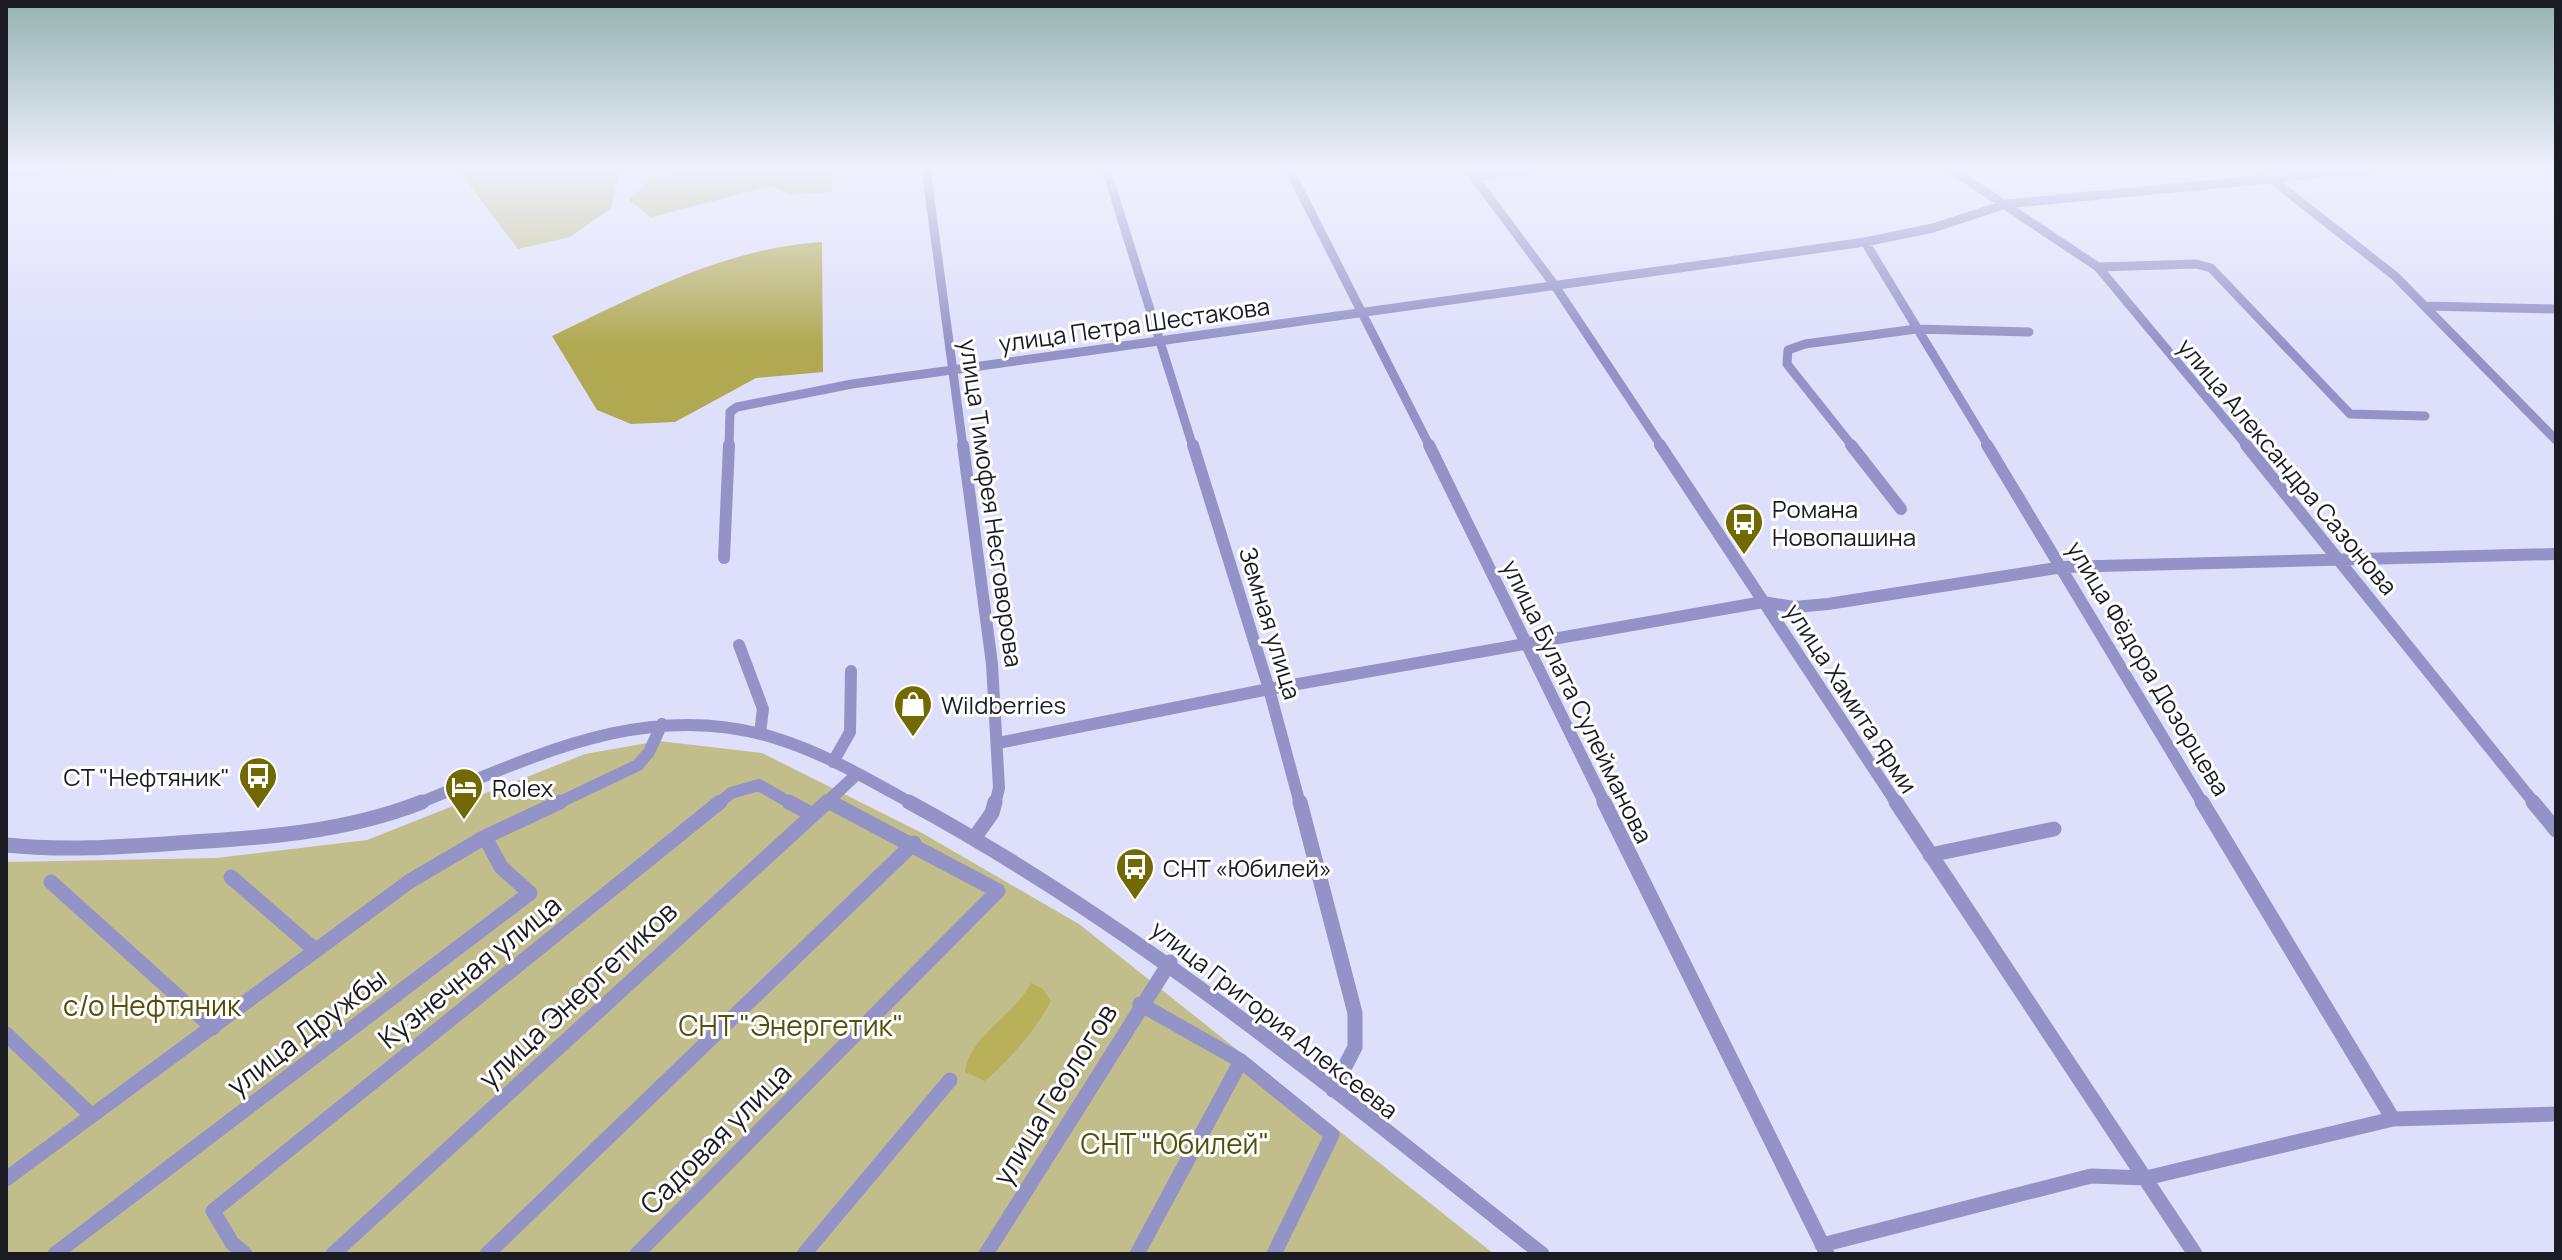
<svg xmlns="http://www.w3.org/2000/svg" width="2562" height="1260" font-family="Manrope,sans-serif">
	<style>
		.green { fill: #c1be8c }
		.forest { fill: #b0a952 }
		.water { fill: #b8b15a }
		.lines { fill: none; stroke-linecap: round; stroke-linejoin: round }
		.minor-far2 { stroke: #9393c7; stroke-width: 9 }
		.minor-far1 { stroke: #9393c7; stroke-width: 12 }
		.minor { stroke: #9393c7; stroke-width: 15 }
		.tertiary { fill: #9393c7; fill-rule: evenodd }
		.labels { text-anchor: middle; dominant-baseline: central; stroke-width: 6; stroke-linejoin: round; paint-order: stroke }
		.street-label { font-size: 24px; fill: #1b1b24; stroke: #fff }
		.poi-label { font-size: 24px; fill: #1b1b24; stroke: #fff; text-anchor: start }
		.near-street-label { font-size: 28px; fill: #1b1b24; stroke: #fff }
		.near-park-label { font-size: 28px; fill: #544f09; stroke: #fff }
	</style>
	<rect width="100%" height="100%" fill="#dedffb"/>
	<path class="green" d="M 457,169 L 620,169 L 611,208 L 570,237 L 518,249 Z
		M 693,169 L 832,169 L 832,192 L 790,195 L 772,186 L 651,217 L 629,200 L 651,179 Z
		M 659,741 L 762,753 L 922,833 L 1079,924 L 1494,1254 L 6,1254 L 6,862 L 216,858 L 367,840 L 585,754 Z"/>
	<path class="forest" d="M 822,242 L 823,372 L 756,378 L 675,422 L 631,424 L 597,410 L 552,336 C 638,295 725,248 822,242 Z"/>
	<path class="water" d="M 1031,983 L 1043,989 L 1051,1001 C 1034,1032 1012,1057 985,1081 L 965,1072 C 969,1036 1015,1015 1031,983 Z"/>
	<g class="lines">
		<path class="minor-far2" d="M 926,169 L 963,447
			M 1106,169 L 1193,447
			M 1289,169 L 1430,447
			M 1468,169 L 1553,283 L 1662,447
			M 1951,169 L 2098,267 L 2248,447
			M 2551,169 L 2556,173
			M 1474,177 L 1535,169
			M 2270,178 L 2395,276 L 2556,440
			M 1865,242 L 1989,447
			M 2098,267 L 2196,264 L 2211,268 L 2350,414 L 2425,416
			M 2426,306 L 2556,309
			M 729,447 L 730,412 L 737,407 L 852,384 L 1865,242 L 1933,228 L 2006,204 L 2373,169
			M 1853,447 L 1787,364 L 1788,350 L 1805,344 L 1916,329 L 2029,332"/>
		<path class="minor-far1" d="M 963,445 L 992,664 L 999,788 L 995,804
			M 1193,445 L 1269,689 L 1300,804
			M 1429,445 L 1605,804
			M 1660,445 L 1897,804
			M 1851,445 L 1901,509
			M 1987,445 L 2203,804
			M 2246,445 L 2535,804
			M 724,558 L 729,445
			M 739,645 L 763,709 L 760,733
			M 998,743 L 1269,689 L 1763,602 L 1794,607 L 1828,604 L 2063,567 L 2556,554
			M 833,762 L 850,732 L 851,671
			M 827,800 L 834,804
			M 417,804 C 533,757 647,698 775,738 C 824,753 868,779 913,804
			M 556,804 L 638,765 L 649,752 L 662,724
			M 718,804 L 731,793 L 759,785 L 792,804
			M 825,804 L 857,774"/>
		<path class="minor" d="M 789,802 L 811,814
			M 909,802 C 1138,926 1338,1093 1542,1254
			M 1300,802 L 1355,1013 L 1355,1047 L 1333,1090
			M 1604,802 L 1827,1254
			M 1896,802 L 2195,1254
			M 2202,802 L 2393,1119
			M 2533,802 L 2556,830
			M 975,837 L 992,813 L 995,802
			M 6,845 C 63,851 119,847 177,843 C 261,838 343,833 422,802
			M 1930,855 L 2054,829
			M 231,877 L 315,950
			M 51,882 L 213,1028
			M 1140,1004 L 1241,1061 L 1332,1135 L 1274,1254
			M 6,1034 L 91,1115
			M 6,1179 L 410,881 L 485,837 L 560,802
			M 1822,1245 L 2091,1176 L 2146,1178 L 2393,1119 L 2556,1114
			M 55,1254 L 530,893 L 501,867 L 485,837
			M 245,1254 L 232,1243 L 213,1211 L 720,802
			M 333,1254 L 827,802
			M 487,1254 L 914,843
			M 637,1254 L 998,891 L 830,802
			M 804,1254 L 950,1080
			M 986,1254 L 1170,962
			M 1137,1254 L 1241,1061"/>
		<path class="tertiary" d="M 6,169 L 127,169 L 122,172 L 6,175 Z"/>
	</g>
	<linearGradient id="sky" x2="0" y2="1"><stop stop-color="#95b3af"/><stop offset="0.49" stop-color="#f0f1fd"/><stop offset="1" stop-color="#f0f1fd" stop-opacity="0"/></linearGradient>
	<rect width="2562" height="345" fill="url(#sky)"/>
	<defs>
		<g id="bus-pin" transform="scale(2)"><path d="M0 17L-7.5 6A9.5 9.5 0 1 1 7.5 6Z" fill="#716902" stroke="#fff"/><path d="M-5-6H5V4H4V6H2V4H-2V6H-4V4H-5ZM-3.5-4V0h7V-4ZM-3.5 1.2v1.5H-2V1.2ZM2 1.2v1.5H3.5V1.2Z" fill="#fff"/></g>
		<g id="shop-pin" transform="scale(2)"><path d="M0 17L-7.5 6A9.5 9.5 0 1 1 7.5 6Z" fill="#716902" stroke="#fff"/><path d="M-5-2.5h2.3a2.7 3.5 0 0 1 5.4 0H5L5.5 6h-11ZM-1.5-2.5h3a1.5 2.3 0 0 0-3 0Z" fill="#fff"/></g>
		<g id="hotel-pin" transform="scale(2)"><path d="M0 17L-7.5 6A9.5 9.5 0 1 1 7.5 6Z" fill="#716902" stroke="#fff"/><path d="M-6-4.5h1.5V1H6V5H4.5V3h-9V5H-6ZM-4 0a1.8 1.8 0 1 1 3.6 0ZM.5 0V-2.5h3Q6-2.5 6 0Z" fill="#fff"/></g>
	</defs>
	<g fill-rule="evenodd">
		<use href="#bus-pin" x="1744" y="522"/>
		<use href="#shop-pin" x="913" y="704"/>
		<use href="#bus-pin" x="258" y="776"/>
		<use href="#hotel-pin" x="464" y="787"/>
		<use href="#bus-pin" x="1135" y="867"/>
	</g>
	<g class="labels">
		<g class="street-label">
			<text transform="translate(1134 324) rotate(-8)">улица Петра Шестакова</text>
			<text transform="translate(2288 466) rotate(50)">улица Александра Сазонова</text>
			<text transform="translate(992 503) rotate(82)">улица Тимофея Несговорова</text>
			<text transform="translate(1271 623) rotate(73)">Земная улица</text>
			<text transform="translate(2149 668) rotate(59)">улица Фёдора Дозорцева</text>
			<text transform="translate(1852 698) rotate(57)">улица Хамита Ярми</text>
			<text transform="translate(1578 701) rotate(64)">улица Булата Сулейманова</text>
			<text transform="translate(1275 1019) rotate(38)">улица Григория Алексеева</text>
		</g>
		<g class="poi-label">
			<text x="1772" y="508">Романа<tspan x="1772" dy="28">Новопашина</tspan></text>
			<text x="941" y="704">Wildberries</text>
			<text x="230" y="776" text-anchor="end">СТ "Нефтяник"</text>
			<text x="492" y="787">Rolex</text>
			<text x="1163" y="867">СНТ «Юбилей»</text>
		</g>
		<g class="near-street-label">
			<text transform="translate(469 971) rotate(-39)">Кузнечная улица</text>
			<text transform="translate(577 994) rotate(-43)">улица Энергетиков</text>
			<text transform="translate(306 1031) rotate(-37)">улица Дружбы</text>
			<text transform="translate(1054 1094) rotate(-58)">улица Геологов</text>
			<text transform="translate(715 1138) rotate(-45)">Садовая улица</text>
		</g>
		<g class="near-park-label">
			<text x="152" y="1005">с/о Нефтяник</text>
			<text x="791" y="1025">СНТ "Энергетик"</text>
			<text x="1175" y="1143">СНТ "Юбилей"</text>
		</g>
	</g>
	<rect width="2562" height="1260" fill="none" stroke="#1b1b24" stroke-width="16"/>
</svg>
